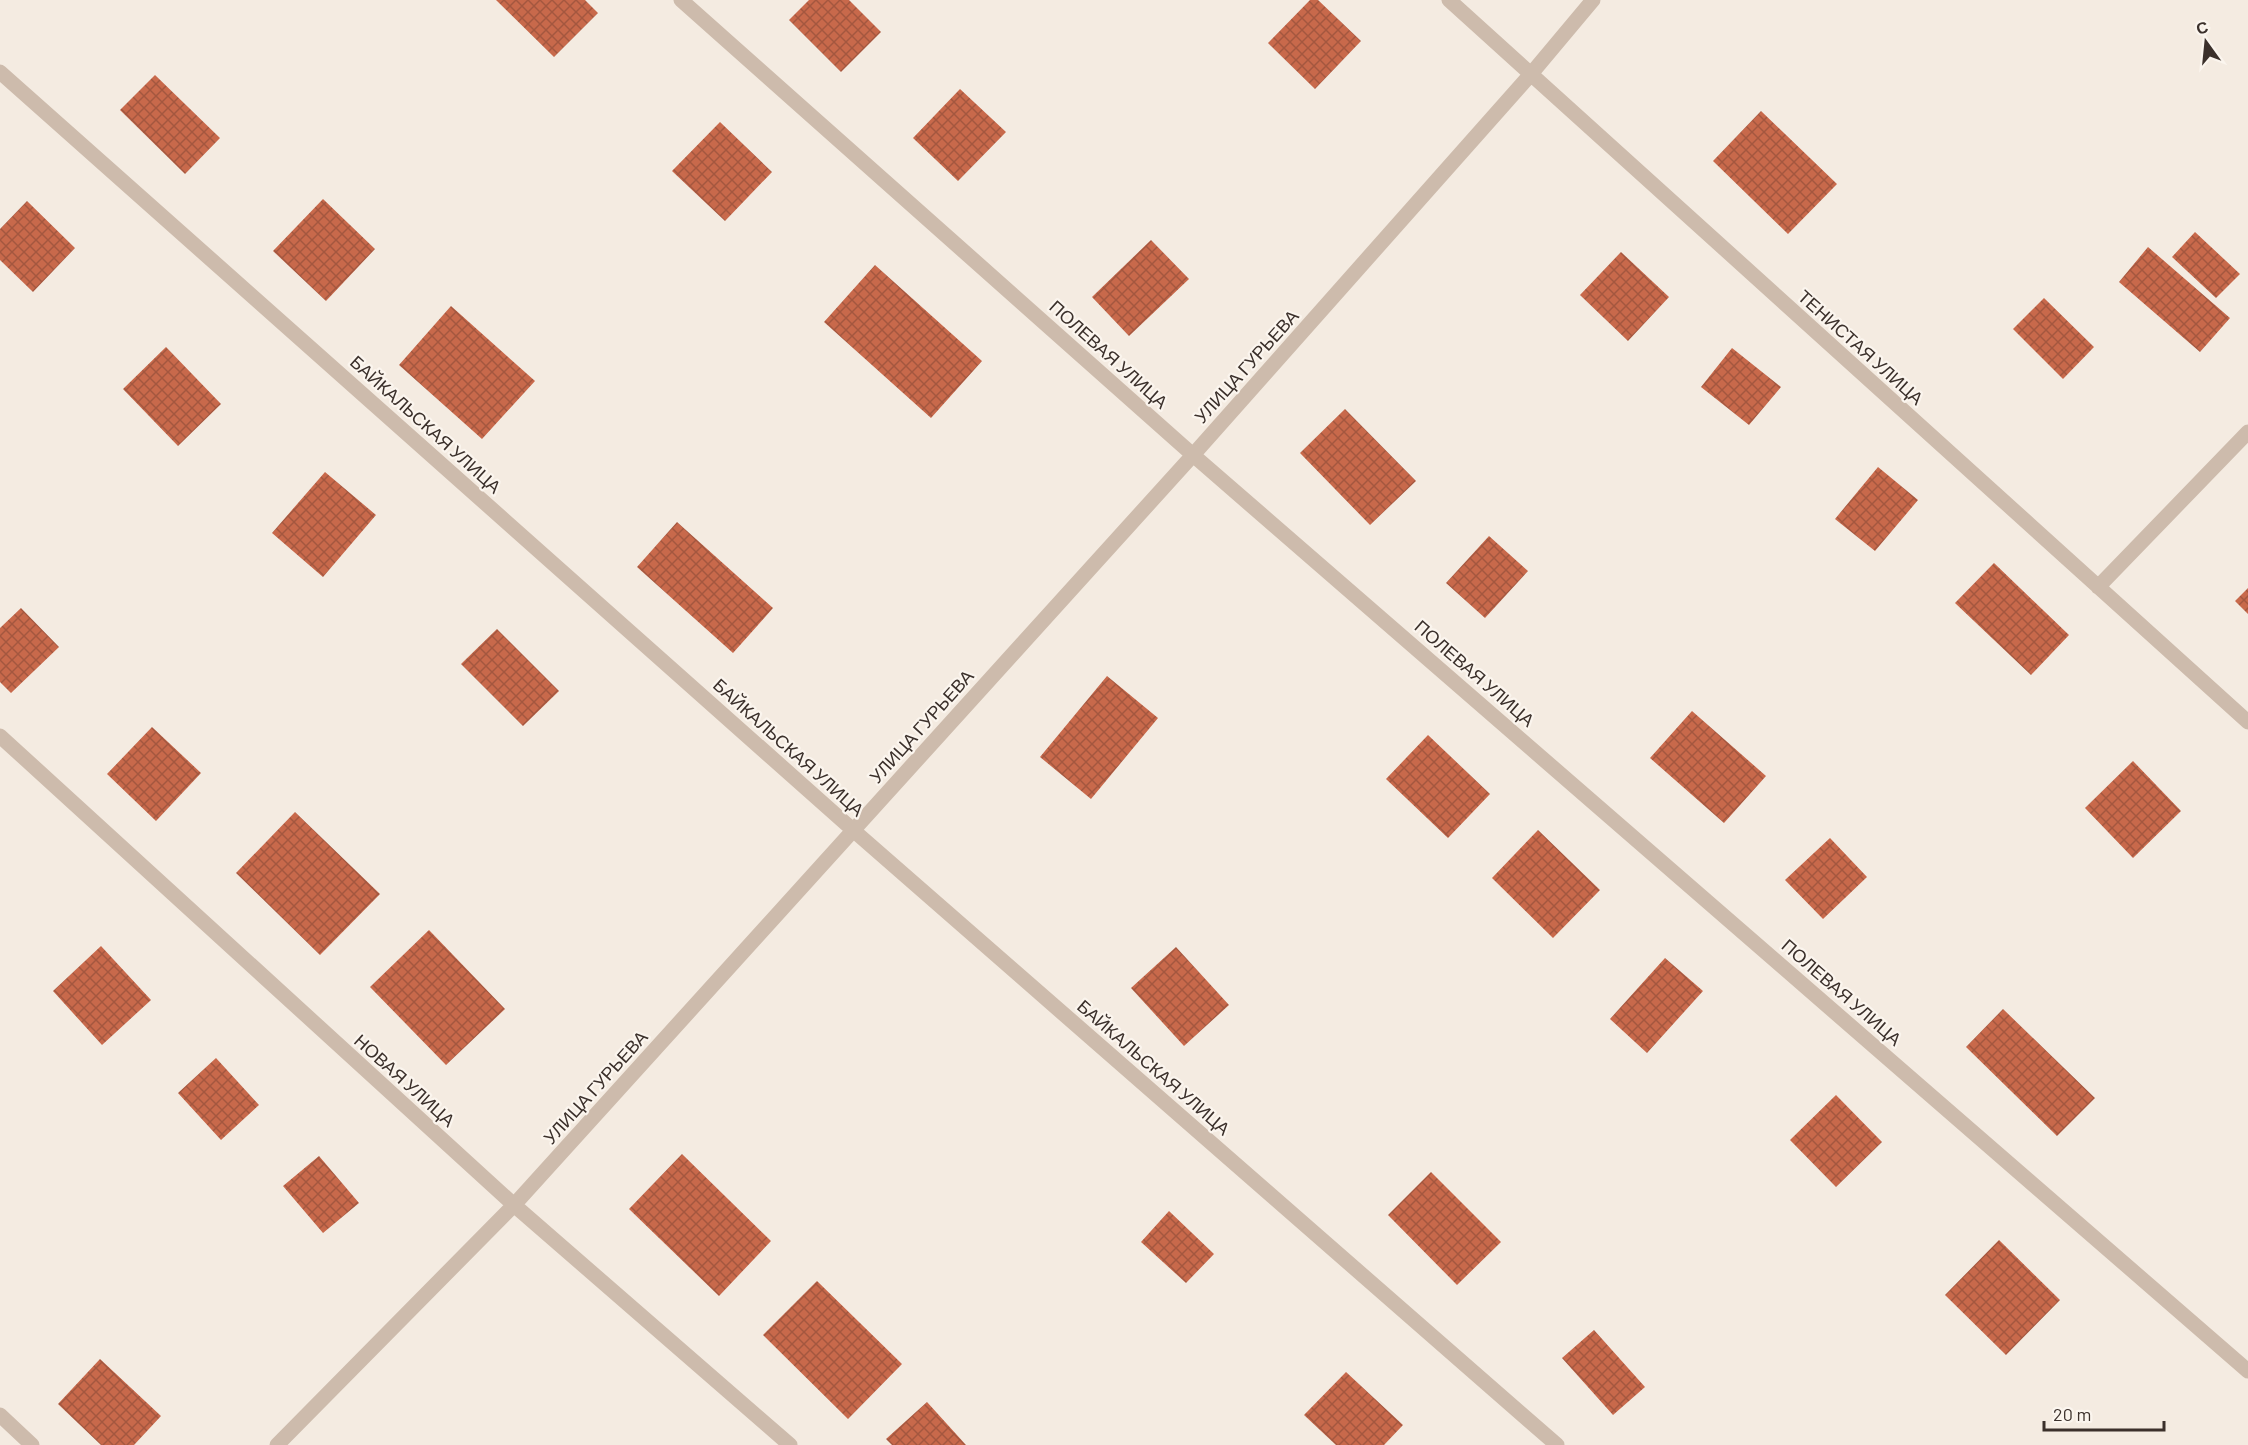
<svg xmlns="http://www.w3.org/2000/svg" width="2248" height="1445" font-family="Barlow,sans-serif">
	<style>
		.building { fill: url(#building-cross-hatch) }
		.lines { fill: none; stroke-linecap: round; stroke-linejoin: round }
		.street { stroke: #cdbbac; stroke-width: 15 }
		.labels { text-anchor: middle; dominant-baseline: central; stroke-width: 4.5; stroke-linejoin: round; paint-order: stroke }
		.street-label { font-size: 18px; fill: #3b302b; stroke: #fbf5ee }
	</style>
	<defs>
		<pattern id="building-cross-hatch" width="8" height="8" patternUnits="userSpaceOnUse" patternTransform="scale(1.5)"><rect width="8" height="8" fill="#c8694b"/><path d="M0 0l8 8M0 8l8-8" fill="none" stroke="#a4573f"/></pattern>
	</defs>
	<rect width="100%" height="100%" fill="#f4ebe1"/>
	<path class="building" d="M 496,0 L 585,0 L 598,13 L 554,57 Z
		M 809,0 L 849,0 L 881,32 L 841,72 L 789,20 Z
		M 1310,0 L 1318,0 L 1361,41 L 1315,89 L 1268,43 Z
		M 155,75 L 220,138 L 185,174 L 120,110 Z
		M 960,89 L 1006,132 L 958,181 L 913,138 Z
		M 1761,111 L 1837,184 L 1788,234 L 1713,161 Z
		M 720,122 L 772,172 L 725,221 L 672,171 Z
		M 323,199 L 375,249 L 326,301 L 273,251 Z
		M 27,201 L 75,248 L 33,292 L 0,260 L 0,229 Z
		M 2195,232 L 2240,274 L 2216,298 L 2172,257 Z
		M 1151,240 L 1189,279 L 1129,336 L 1092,297 Z
		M 2148,247 L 2230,318 L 2200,352 L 2119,282 Z
		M 1621,252 L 1669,297 L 1628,341 L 1580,295 Z
		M 875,265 L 982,361 L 931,418 L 824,322 Z
		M 2044,298 L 2094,347 L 2063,379 L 2013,329 Z
		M 451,306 L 535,381 L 482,439 L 399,365 Z
		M 166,347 L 221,404 L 178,446 L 123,389 Z
		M 1732,348 L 1781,387 L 1749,425 L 1701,387 Z
		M 1345,409 L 1416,481 L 1370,525 L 1300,453 Z
		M 1878,467 L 1918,500 L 1875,551 L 1835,519 Z
		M 325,472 L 376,515 L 323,577 L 272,533 Z
		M 677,522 L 773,608 L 733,653 L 637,567 Z
		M 1489,536 L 1528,571 L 1485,618 L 1446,583 Z
		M 1994,563 L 2069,635 L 2031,675 L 1955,603 Z
		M 2248,588 L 2248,614 L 2235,601 Z
		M 21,608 L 59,647 L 11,693 L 0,682 L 0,628 Z
		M 497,629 L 559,691 L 523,726 L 461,664 Z
		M 1107,676 L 1158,718 L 1091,799 L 1040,757 Z
		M 1692,711 L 1766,776 L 1724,823 L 1650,758 Z
		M 152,727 L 201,773 L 156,821 L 107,774 Z
		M 1428,735 L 1490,794 L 1448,838 L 1386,779 Z
		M 2133,761 L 2181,811 L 2133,858 L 2085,808 Z
		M 295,812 L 380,894 L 320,955 L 236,873 Z
		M 1538,830 L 1600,890 L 1553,938 L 1492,878 Z
		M 1830,838 L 1867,877 L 1823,919 L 1785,880 Z
		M 429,930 L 505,1009 L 446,1065 L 370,987 Z
		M 101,946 L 151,1000 L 102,1045 L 53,991 Z
		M 1176,947 L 1229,1005 L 1184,1046 L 1131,988 Z
		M 1665,958 L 1703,991 L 1647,1053 L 1610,1019 Z
		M 2003,1009 L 2095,1098 L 2057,1136 L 1966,1047 Z
		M 216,1058 L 259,1105 L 221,1140 L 178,1093 Z
		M 1836,1095 L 1882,1142 L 1836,1187 L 1790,1140 Z
		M 682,1154 L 771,1241 L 719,1296 L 629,1209 Z
		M 319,1156 L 359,1203 L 323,1233 L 283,1186 Z
		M 1431,1172 L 1501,1242 L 1457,1285 L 1388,1215 Z
		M 1169,1211 L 1214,1254 L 1186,1283 L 1141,1242 Z
		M 1999,1240 L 2060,1300 L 2006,1355 L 1945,1295 Z
		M 817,1281 L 902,1364 L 848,1419 L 763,1335 Z
		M 1594,1330 L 1645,1387 L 1613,1415 L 1562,1358 Z
		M 100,1359 L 161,1416 L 134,1445 L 101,1445 L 58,1404 Z
		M 1346,1372 L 1403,1425 L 1384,1445 L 1336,1445 L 1304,1415 Z
		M 927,1402 L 966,1445 L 892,1445 L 886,1439 Z"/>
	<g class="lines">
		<path class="street" d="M 681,0 L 1193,455 L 2248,1371
			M 1449,0 L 2248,722
			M 0,72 L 853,830 L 1557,1445
			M 2098,587 L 2248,432
			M 0,736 L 514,1205 L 790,1445
			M 0,1415 L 32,1445
			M 277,1445 L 514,1205 L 1193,455 L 1531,74 L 1593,0"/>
	</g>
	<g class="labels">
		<g class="street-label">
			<text transform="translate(1861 347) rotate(42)">ТЕНИСТАЯ УЛИЦА</text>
			<text transform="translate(1109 354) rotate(42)">ПОЛЕВАЯ УЛИЦА</text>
			<text transform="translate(1246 366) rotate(-48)">УЛИЦА ГУРЬЕВА</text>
			<text transform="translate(426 424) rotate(42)">БАЙКАЛЬСКАЯ УЛИЦА</text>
			<text transform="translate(1475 673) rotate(41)">ПОЛЕВАЯ УЛИЦА</text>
			<text transform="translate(921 726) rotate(-48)">УЛИЦА ГУРЬЕВА</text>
			<text transform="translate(789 747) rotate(42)">БАЙКАЛЬСКАЯ УЛИЦА</text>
			<text transform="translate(1842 992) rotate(41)">ПОЛЕВАЯ УЛИЦА</text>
			<text transform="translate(1154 1067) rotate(41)">БАЙКАЛЬСКАЯ УЛИЦА</text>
			<text transform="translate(405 1080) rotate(42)">НОВАЯ УЛИЦА</text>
			<text transform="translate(595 1087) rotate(-48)">УЛИЦА ГУРЬЕВА</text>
		</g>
	</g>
	<g transform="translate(2206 42) rotate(345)" stroke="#fbf5ee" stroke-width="4.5" paint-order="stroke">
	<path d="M0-4.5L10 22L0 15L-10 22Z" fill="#3b302b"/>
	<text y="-9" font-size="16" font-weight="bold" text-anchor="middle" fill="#3b302b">С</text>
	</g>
	<path d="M2044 1421v9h120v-9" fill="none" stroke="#3b302b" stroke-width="3"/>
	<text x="2053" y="1421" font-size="18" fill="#3b302b" stroke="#fbf5ee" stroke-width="4.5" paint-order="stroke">20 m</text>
</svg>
